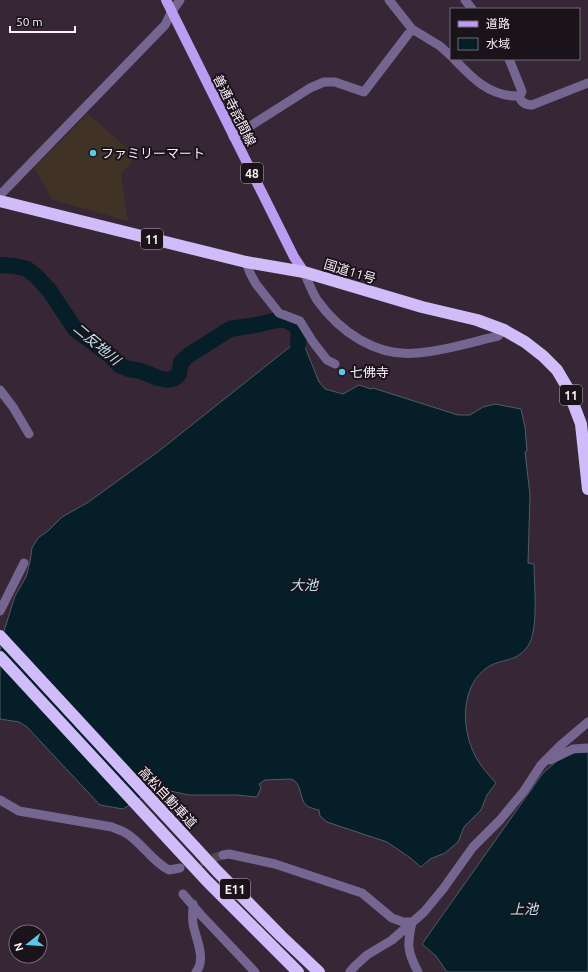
<svg xmlns="http://www.w3.org/2000/svg" width="588" height="972" font-family="Ubuntu,'Noto Sans JP',sans-serif">
	<style>
		.commercial { fill: #403225 }
		.water { fill: #051e27; stroke: #4f5d66 }
		.lines { fill: none; stroke-linecap: round; stroke-linejoin: round }
		.river { stroke: #051e27; stroke-width: 16 }
		.minor-tunnel { stroke: #544553; stroke-width: 9; stroke-dasharray: 9 4.5; stroke-linecap: butt }
		.minor { stroke: #746690; stroke-width: 9 }
		.major { stroke: #bb9cf3; stroke-width: 10 }
		.highway { stroke: #d1bcfa; stroke-width: 12 }
		.poi-dot { fill: #5bc8e7; stroke: #1a131a; stroke-width: 1.5 }
		.labels { text-anchor: middle; dominant-baseline: central; stroke-width: 4; stroke-linejoin: round; paint-order: stroke }
		.shield { fill: #1a131a; stroke: #b8aeb7; stroke-width: 1 }
		.shield-label { font-size: 12px; font-weight: bold; fill: #fbf0fa }
		.street-label { font-size: 13px; fill: #fbf0fa; stroke: #1a131a }
		.poi-label { font-size: 13px; fill: #fbf0fa; stroke: #1a131a; text-anchor: start }
		.water-label { font-size: 14px; font-style: italic; fill: #bde3f5; stroke: #1a131a }
	</style>
	<rect width="100%" height="100%" fill="#372736"/>
	<path class="commercial" d="M 88,114 L 136,156 L 121,174 L 128,221 L 53,200 L 34,168 Z"/>
	<path class="water" d="M 303,342 L 319,382 L 325,389 L 343,394 L 359,385 L 371,389 L 373,388 L 458,415 L 470,415 L 483,407 L 495,404 L 521,409 L 525,427 L 527,451 L 525,452 L 530,495 L 528,563 L 534,564 C 534,584 539,630 528,646 C 516,663 502,658 488,667 C 459,686 461,732 477,759 C 482,768 489,775 496,783 L 487,795 L 481,810 L 464,827 L 458,842 L 445,853 L 430,859 L 421,867 L 409,857 L 387,842 L 327,822 L 320,816 L 319,810 C 315,809 310,808 307,806 C 298,798 303,783 291,779 L 265,780 L 259,784 L 261,788 L 257,797 L 236,795 L 189,795 L 156,788 L 123,809 L 100,805 L 27,727 L 19,722 L 0,719 L 0,651 L 4,631 L 15,596 L 26,577 L 30,562 L 32,548 L 38,538 L 49,530 L 62,517 L 87,503 L 159,451 L 291,346 Z
		M 574,752 L 588,752 L 588,972 L 447,972 L 436,956 L 422,944 L 543,773 L 563,756 Z"/>
	<g class="lines">
		<path class="river" d="M 0,265 L 15,266 L 27,269 L 37,277 L 49,290 L 75,329 L 111,356 L 119,365 L 129,369 L 141,371 L 158,378 L 168,380 L 175,378 L 179,374 L 181,362 L 189,355 L 230,329 L 256,325 L 277,320 L 286,320 L 295,325 L 299,332 L 298,344"/>
		<path class="minor-tunnel" d="M 187,866 L 223,855"/>
		<path class="minor" d="M 389,0 L 412,29 L 440,46 L 451,56
			M 465,0 L 472,9
			M 454,59 C 472,78 490,97 519,96
			M 509,59 L 521,89 L 522,92 L 519,96
			M 519,96 C 521,102 525,105 532,105 L 588,83
			M 233,137 L 310,88 L 324,82 L 335,82 L 364,92 L 412,29
			M 0,195 L 165,25 L 172,11 L 180,0
			M 246,262 L 250,273 L 256,284 L 279,313 L 300,321 L 313,342 L 327,360 L 335,364
			M 304,272 C 308,281 312,292 317,300 C 340,332 376,357 417,353 C 444,351 472,342 498,336 L 504,330
			M 0,390 L 13,407 L 29,434
			M 0,611 L 24,563
			M 550,760 L 573,749 L 588,748
			M 0,800 L 19,811 L 112,827 C 116,829 120,830 124,832 C 141,841 151,861 169,870 L 180,868
			M 223,855 L 229,854 L 275,864 L 362,893 L 392,918 L 403,922 L 412,922
			M 183,894 L 201,915 L 255,972
			M 193,904 C 193,910 192,917 193,923 C 195,938 207,958 196,972
			M 412,922 C 407,945 407,951 418,972
			M 350,972 L 355,966 L 367,955 L 392,940 L 424,912 L 443,889 L 473,847 L 500,820 L 524,791 L 541,765 L 561,745 L 588,722"/>
		<path class="major" d="M 166,0 L 294,257 L 304,272"/>
		<path class="highway" d="M 0,201 L 246,262 L 304,272 L 422,307 L 477,320 L 504,330 L 525,342 L 543,356 L 557,370 L 567,387 L 581,424 L 588,489
			M 0,636 L 217,871 L 281,936 L 319,972
			M 0,657 L 207,881 L 298,972"/>
	</g>
	<g class="poi-dot">
		<circle cx="93" cy="153" r="4"/>
		<circle cx="342" cy="372" r="4"/>
	</g>
	<g class="labels">
		<g class="shield">
			<rect x="241" y="163" width="22" height="20" rx="3"/>
			<rect x="141" y="229" width="22" height="20" rx="3"/>
			<rect x="560" y="385" width="22" height="20" rx="3"/>
			<rect x="220" y="879" width="30" height="20" rx="3"/>
		</g>
		<g class="shield-label">
			<text x="252" y="173">48</text>
			<text x="152" y="239">11</text>
			<text x="571" y="395">11</text>
			<text x="235" y="889">E11</text>
		</g>
		<g class="street-label">
			<text transform="translate(235 110) rotate(63)">善通寺詫間線</text>
			<text transform="translate(350 271) rotate(17)">国道11号</text>
			<text transform="translate(168 797) rotate(47)">高松自動車道</text>
		</g>
		<g class="poi-label">
			<text x="101" y="153">ファミリーマート</text>
			<text x="350" y="372">七佛寺</text>
		</g>
		<g class="water-label">
			<text transform="translate(97 344) rotate(40)">二反地川</text>
			<text x="304" y="585">大池</text>
			<text x="524" y="909">上池</text>
		</g>
	</g>
	<rect x="450" y="8" width="130" height="52" fill="#1a131a" stroke="#746b74"/>
	<rect x="458" y="21" width="20" height="6" fill="#bb9cf3" stroke="#746b74"/>
	<text x="486" y="28" font-size="12" fill="#fbf0fa">道路</text>
	<rect x="458" y="38" width="20" height="12" fill="#051e27" stroke="#746b74"/>
	<text x="486" y="48" font-size="12" fill="#fbf0fa">水域</text>
	<g transform="translate(28 944) rotate(253)"><circle r="19" fill="#1a131a" stroke="#746b74"/>
	<path d="M0-3L7 15L0 10L-7 15Z" fill="#5bc8e7"/>
	<text y="-6" font-size="11" font-weight="bold" text-anchor="middle" fill="#fbf0fa">N</text>
	</g>
	<path d="M10 26v6h65v-6" fill="none" stroke="#fbf0fa" stroke-width="2"/>
	<text x="16" y="26" font-size="12" fill="#fbf0fa" stroke="#1a131a" stroke-width="3" paint-order="stroke">50 m</text>
</svg>
